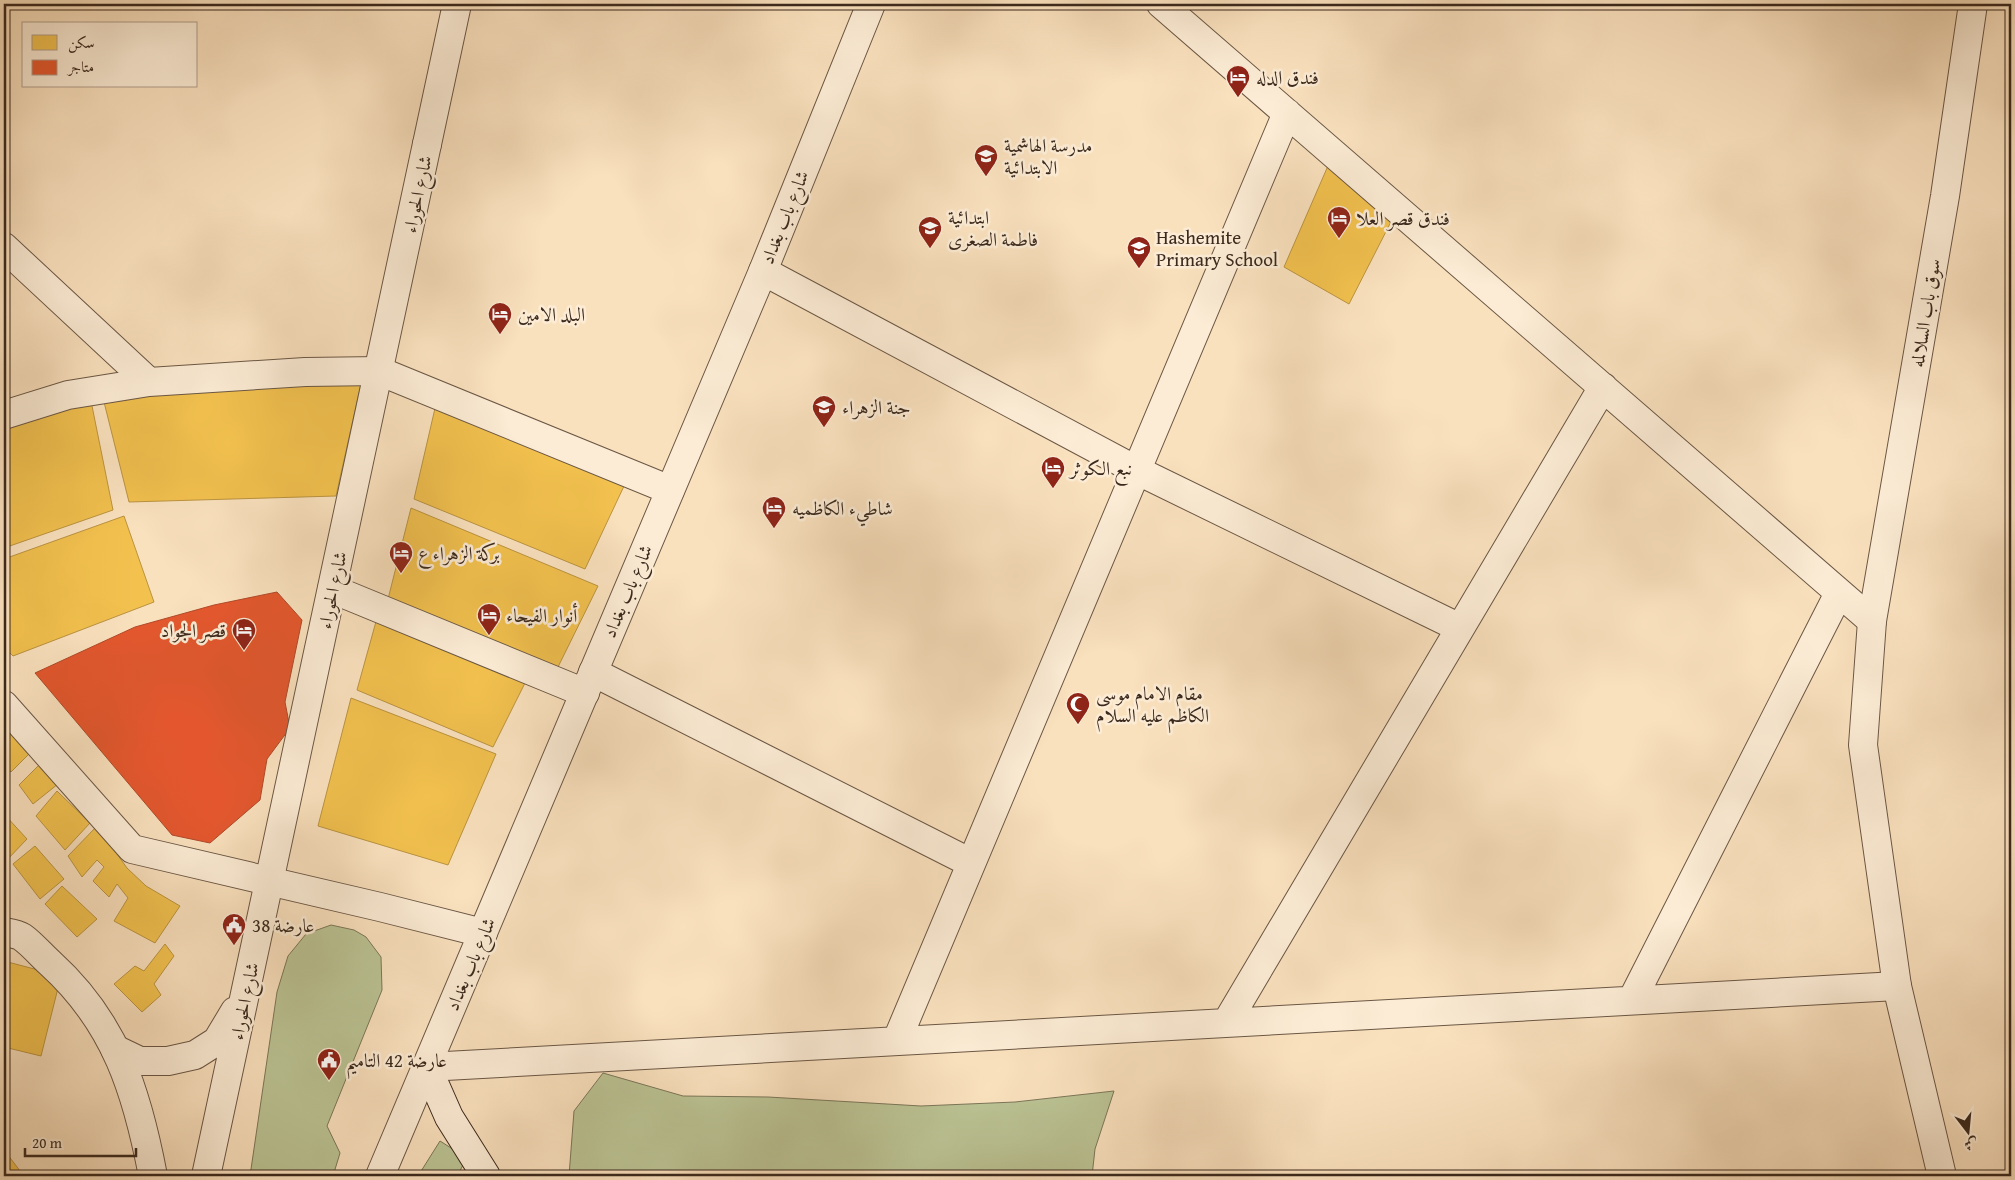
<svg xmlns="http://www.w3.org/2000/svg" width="2015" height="1180" font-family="'Gentium Book Plus',Amiri,serif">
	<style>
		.green { fill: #bbc394; stroke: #7b7658 }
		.homes { fill: #f2c14e; stroke: #bb933f }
		.shops { fill: #e4572e; stroke: #b14929 }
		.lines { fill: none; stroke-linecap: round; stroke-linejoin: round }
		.pedestrian-casing { stroke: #6b5745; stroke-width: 30 }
		.minor-casing { stroke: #6b5745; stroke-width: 30 }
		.tertiary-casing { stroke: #6b5745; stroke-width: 30 }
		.secondary-casing { stroke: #3b291d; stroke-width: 30 }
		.pedestrian { stroke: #fcecd5; stroke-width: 28 }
		.minor { stroke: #fcecd5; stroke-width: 28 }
		.tertiary { stroke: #fcecd5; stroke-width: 28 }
		.secondary { stroke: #fcecd5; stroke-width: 28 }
		.labels { text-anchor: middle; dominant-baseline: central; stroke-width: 5; stroke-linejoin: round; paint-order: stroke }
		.poi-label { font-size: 19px; fill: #3b291d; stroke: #fcecd5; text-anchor: start }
		.street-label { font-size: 19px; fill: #3b291d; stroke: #fcecd5 }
	</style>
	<rect width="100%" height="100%" fill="#fae1be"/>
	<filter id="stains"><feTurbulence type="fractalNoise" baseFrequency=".004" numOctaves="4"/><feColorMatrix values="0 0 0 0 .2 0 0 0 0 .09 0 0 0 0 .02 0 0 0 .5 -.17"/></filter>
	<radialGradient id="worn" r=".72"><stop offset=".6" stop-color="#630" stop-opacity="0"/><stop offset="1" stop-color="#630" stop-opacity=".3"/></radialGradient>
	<path class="green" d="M 331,925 L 354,930 L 366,937 L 381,957 L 382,990 L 327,1126 L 340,1153 L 333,1176 L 250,1176 L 277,992 L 288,956 L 306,934 Z
		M 603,1073 L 683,1096 L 768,1097 L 921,1106 L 1015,1102 L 1114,1091 L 1095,1149 L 1092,1176 L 569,1176 L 574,1111 Z
		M 440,1141 L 467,1158 L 457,1176 L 418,1176 Z"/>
	<path class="homes" d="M 1334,152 L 1397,210 L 1349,304 L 1284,267 Z
		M 362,379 L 336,496 L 129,502 L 104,402 L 243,383 Z
		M 91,401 L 113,510 L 4,548 L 4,430 Z
		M 436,404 L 625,484 L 585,569 L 414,499 Z
		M 411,508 L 598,586 L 557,669 L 388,599 Z
		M 124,516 L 154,602 L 13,656 L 4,647 L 4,559 Z
		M 377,618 L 527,679 L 493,747 L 357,690 Z
		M 351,698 L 496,754 L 448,865 L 318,826 Z
		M 4,716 L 33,750 L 11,772 L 4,764 Z
		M 39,765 L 58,784 L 33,804 L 19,785 Z
		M 57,791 L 90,823 L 65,850 L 36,816 Z
		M 4,814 L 27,839 L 6,861 L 4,859 Z
		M 97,826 L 127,868 L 146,886 L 180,906 L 155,943 L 114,921 L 128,898 L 117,884 L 109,897 L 93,881 L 104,867 L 97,860 L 82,877 L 68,856 Z
		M 35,846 L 64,879 L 40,899 L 13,864 Z
		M 62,886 L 97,919 L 77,937 L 45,904 Z
		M 165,944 L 174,956 L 154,984 L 161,995 L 142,1012 L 114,984 L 135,966 L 144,971 Z
		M 4,961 L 61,976 L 41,1056 L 4,1047 Z
		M 4,1150 L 24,1176 L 4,1176 Z"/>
	<path class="shops" d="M 277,592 L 302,620 L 285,702 L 290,728 L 267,759 L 260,800 L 210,843 L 172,835 L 35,673 L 135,627 L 214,605 Z"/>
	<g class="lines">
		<g class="pedestrian-casing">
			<path id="pedestrian" d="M 1942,1176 L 1897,986 L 1863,745 L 1872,621 L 1945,196 L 1973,4"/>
		</g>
		<g class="minor-casing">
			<path id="minor" d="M 1161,4 L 1872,621
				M 427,144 L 457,4
				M 4,247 L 149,382
				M 763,271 L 1136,470 L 1460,628
				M 4,415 L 68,395 L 149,382 L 305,372 L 379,371 L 670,490
				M 332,589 L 585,693
				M 593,672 L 971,863
				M 4,705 L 132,849 L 380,907 L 483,933
				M 4,932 C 9,933 17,934 22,937 C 32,944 41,955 50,963 C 116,1023 137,1092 153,1176
				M 1632,1000 L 1839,593
				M 1227,1022 L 1603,387
				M 897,1040 L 1287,113
				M 427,1067 L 1897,986"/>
		</g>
		<g class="tertiary-casing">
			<path id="tertiary" d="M 115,1049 L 140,1061 L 168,1061 L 195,1055 L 217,1041 L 235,1011
				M 206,1176 L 427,144
				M 380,1176 L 763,271 L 871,4"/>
		</g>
		<g class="secondary-casing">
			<path id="secondary" d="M 427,1067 L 449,1117 L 486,1176"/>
		</g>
		<use href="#pedestrian" class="pedestrian"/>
		<use href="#minor" class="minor"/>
		<use href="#tertiary" class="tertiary"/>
		<use href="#secondary" class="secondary"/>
	</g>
	<defs>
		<g id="hotel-pin" transform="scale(1.25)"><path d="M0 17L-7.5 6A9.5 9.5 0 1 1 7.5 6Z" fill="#8f2418" stroke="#fcecd5"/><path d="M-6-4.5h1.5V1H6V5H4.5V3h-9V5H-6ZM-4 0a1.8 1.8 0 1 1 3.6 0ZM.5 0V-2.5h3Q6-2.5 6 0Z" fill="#fff"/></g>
		<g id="school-pin" transform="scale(1.25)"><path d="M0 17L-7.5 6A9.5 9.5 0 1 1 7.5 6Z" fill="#8f2418" stroke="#fcecd5"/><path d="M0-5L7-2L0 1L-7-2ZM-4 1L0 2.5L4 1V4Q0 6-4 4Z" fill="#fff"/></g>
		<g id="mosque-pin" transform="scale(1.25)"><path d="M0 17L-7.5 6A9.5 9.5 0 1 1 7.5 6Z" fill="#8f2418" stroke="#fcecd5"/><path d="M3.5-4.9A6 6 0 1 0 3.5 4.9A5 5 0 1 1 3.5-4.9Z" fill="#fff"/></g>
		<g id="civic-pin" transform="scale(1.25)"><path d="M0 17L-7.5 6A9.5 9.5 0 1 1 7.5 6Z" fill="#8f2418" stroke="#fcecd5"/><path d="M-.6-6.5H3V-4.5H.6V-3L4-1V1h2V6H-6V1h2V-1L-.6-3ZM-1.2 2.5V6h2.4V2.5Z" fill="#fff"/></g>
	</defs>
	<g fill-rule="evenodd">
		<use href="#hotel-pin" x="1238" y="77"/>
		<use href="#school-pin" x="986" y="156"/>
		<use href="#hotel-pin" x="1339" y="218"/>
		<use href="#school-pin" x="930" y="228"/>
		<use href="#school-pin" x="1139" y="248"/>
		<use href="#hotel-pin" x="500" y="314"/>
		<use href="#school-pin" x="824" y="407"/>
		<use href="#hotel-pin" x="1053" y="468"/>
		<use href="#hotel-pin" x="774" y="508"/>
		<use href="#hotel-pin" x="401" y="553"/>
		<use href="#hotel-pin" x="489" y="615"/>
		<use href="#hotel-pin" x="244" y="630"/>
		<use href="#mosque-pin" x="1078" y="704"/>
		<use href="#civic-pin" x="234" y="925"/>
		<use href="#civic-pin" x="329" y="1060"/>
	</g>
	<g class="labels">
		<g class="poi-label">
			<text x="1256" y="77">فندق الدله</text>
			<text x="1004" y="145">مدرسة الهاشمية<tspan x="1004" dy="22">الابتدائية</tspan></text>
			<text x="948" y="217">ابتدائية<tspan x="948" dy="22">فاطمة الصغرى</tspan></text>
			<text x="1356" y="218">فندق قصر العلا</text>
			<text x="1156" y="237">Hashemite<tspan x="1156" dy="22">Primary School</tspan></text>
			<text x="518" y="314">البلد الامين</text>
			<text x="842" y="407">جنة الزهراء</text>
			<text x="1070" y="468">نبع الكوثر</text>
			<text x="792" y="508">شاطيء الكاظميه</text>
			<text x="418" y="553">بركة الزهراء ع</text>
			<text x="506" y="615">أنوار الفيحاء</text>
			<text x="226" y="630" text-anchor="end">قصر الجواد</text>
			<text x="1096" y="693">مقام الامام موسى<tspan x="1096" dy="22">الكاظم عليه السلام</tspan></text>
			<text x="252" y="925">عارضة 38</text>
			<text x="346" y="1060">عارضة 42 التاميم</text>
		</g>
		<g class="street-label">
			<text transform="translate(417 194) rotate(-78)">شارع الحوراء</text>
			<text transform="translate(784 217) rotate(-68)">شارع باب بغداد</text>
			<text transform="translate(1925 313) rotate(-81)">سوق باب السلالمه</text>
			<text transform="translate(332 590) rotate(-78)">شارع الحوراء</text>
			<text transform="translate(627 591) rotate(-67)">شارع باب بغداد</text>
			<text transform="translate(470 964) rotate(-67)">شارع باب بغداد</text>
			<text transform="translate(244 1001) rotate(-78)">شارع الحوراء</text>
		</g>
	</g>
	<rect width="2015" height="1180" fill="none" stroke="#fae1be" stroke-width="20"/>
	<rect x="5" y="5" width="2005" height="1170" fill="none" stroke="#3b291d" stroke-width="2.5"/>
	<rect x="10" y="10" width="1995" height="1160" fill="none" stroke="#3b291d"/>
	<rect x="22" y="22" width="175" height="65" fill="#fcecd5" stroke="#af9e8b"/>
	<rect x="32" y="35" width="25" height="15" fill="#f2c14e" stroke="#af9e8b"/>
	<text x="68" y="48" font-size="15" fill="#3b291d">سكن</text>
	<rect x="32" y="60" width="25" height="15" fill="#e4572e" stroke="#af9e8b"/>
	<text x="68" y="72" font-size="15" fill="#3b291d">متاجر</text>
	<g transform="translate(1968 1132) rotate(164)" stroke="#fcecd5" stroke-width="4" paint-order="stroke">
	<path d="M0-4L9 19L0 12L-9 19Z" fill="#3b291d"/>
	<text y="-8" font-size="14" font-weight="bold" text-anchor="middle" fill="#3b291d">ش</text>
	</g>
	<path d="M25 1148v8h111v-8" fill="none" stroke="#3b291d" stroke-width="2.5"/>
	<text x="32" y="1148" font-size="15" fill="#3b291d" stroke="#fcecd5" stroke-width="4" paint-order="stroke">20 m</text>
	<rect width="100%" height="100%" filter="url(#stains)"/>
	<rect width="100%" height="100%" fill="url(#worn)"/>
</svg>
